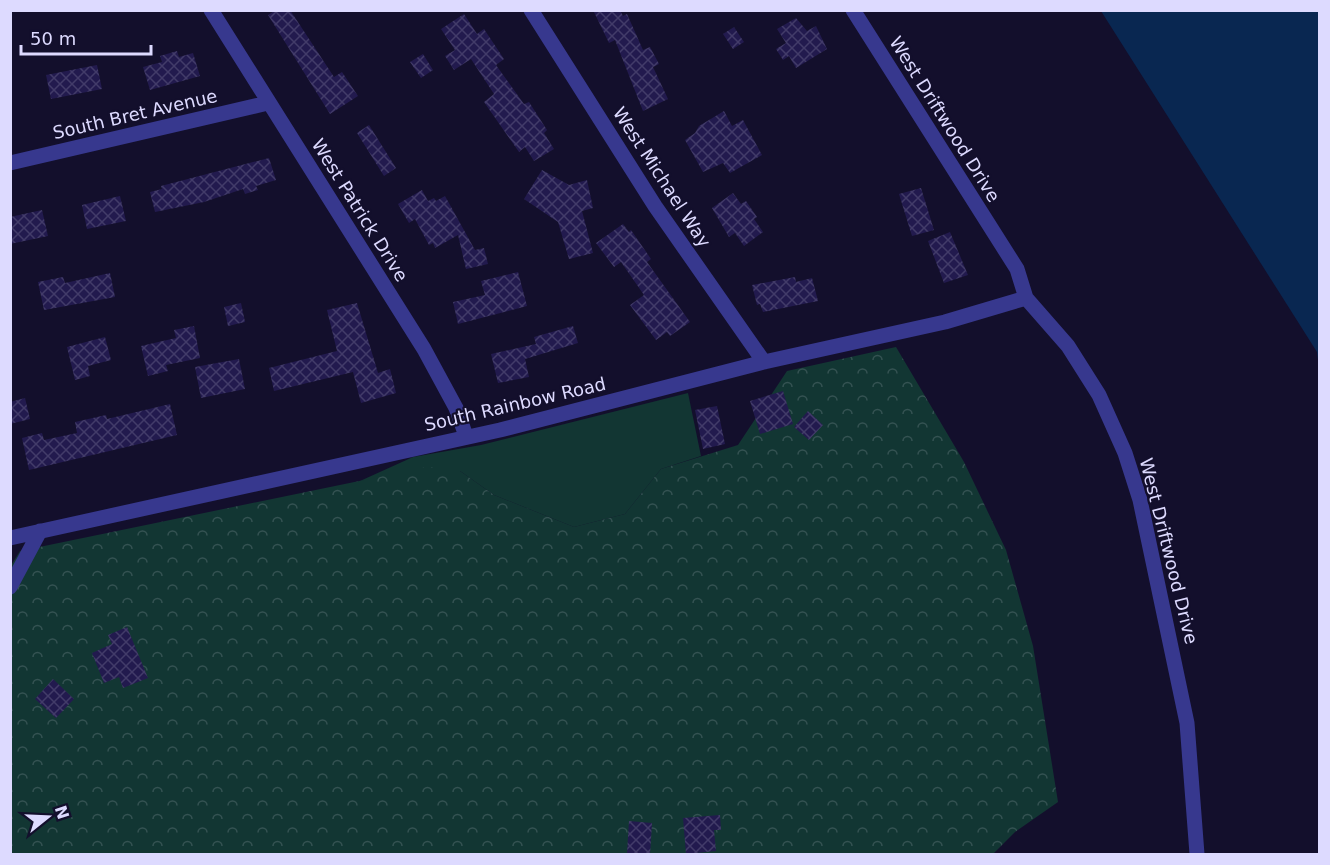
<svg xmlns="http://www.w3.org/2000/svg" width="1330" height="865" font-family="'DejaVu Sans',sans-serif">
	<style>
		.grass { fill: #123633 }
		.forest { fill: url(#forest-crowns) }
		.water { fill: #092751 }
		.building { fill: url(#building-cross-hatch) }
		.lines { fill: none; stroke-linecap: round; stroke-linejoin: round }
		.minor { stroke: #37388e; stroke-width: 15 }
		.labels { text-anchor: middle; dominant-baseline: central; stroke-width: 4.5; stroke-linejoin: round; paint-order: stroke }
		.street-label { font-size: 18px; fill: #dddaff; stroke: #130f2c }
	</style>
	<defs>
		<pattern id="forest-crowns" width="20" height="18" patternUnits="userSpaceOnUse" patternTransform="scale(1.5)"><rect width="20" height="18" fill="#123633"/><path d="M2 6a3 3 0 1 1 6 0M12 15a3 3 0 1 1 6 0" fill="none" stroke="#345252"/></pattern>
		<pattern id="building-cross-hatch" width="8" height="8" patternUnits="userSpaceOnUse" patternTransform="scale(1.5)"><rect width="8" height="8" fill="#221a4e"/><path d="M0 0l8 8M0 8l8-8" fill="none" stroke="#423b69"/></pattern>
	</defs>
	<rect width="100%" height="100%" fill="#130f2c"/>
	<path class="grass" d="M 688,393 L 701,456 L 661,469 L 625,514 L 574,527 L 494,495 L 460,471 L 360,481 L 413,457 L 481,445 Z"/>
	<path class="forest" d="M 896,347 L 964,462 L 1006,550 L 1033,646 L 1058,802 L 1015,832 L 993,854 L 11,854 L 10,567 L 20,551 L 427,467 L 460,471 L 494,495 L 574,527 L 625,514 L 661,469 L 738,445 L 787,371 Z"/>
	<path class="water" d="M 1101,11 L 1319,11 L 1319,368 L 1317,352 Z"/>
	<path class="building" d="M 276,10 L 290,10 L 334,77 L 342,72 L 358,96 L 330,114 L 268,15 Z
		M 593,10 L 620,10 L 623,16 L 627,14 L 643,50 L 650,47 L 659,64 L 653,67 L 668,99 L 643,111 L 615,40 L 609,43 Z
		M 464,14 L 477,34 L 484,29 L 504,59 L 496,65 L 524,104 L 529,102 L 547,130 L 544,133 L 554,149 L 534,161 L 525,147 L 519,152 L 484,102 L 494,94 L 471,59 L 454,70 L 445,56 L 455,50 L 441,29 Z
		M 796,18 L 807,31 L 816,26 L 827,49 L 796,68 L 789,56 L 783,60 L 776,49 L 786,43 L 777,29 Z
		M 734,27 L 744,42 L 733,49 L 723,34 Z
		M 177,51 L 179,57 L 193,53 L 200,76 L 150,90 L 143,67 L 162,62 L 160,56 Z
		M 423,54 L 433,70 L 421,78 L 410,62 Z
		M 97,65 L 102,89 L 51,99 L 46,75 Z
		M 724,111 L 732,126 L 743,120 L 762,155 L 730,173 L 723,163 L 703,172 L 685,140 L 695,133 L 699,126 Z
		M 369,125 L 396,168 L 384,176 L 357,133 Z
		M 269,158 L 276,180 L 256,186 L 258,190 L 245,194 L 243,189 L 204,202 L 155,212 L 150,192 L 162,189 L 161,186 Z
		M 542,170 L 569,185 L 587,180 L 593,208 L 582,211 L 593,253 L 569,259 L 558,222 L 524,199 Z
		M 921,188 L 934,230 L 912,236 L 899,194 Z
		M 422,190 L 428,201 L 434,198 L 436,201 L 445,196 L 475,250 L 484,248 L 488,264 L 466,269 L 458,235 L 435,248 L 433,243 L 429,245 L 415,219 L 409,223 L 398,204 Z
		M 733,193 L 741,204 L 746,201 L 757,217 L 754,219 L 763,232 L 744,246 L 735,233 L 729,237 L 712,208 Z
		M 120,196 L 126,221 L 87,229 L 82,205 Z
		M 42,210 L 48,236 L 10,244 L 10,217 Z
		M 623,224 L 629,232 L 631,230 L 651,259 L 647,262 L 690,322 L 670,336 L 667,332 L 656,340 L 630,305 L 644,295 L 621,262 L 614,267 L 596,243 Z
		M 950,232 L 968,275 L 944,283 L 928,241 Z
		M 518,272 L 527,306 L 458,324 L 453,302 L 485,295 L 481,281 Z
		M 110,273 L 115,297 L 44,310 L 38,282 L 63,277 L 65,283 Z
		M 795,277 L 796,282 L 812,278 L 818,301 L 763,312 L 760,304 L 757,305 L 752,285 Z
		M 241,303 L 245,322 L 228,326 L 224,307 Z
		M 357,303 L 378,373 L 390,369 L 396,393 L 361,403 L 353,372 L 274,391 L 269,368 L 337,351 L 327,310 Z
		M 194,326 L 200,358 L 166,365 L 168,371 L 148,376 L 141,346 L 176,338 L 174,330 Z
		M 573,326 L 578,343 L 525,359 L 529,377 L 498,383 L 491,354 L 536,344 L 534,337 Z
		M 105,337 L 111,360 L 88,366 L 90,376 L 75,380 L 67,347 Z
		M 239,359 L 245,389 L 201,398 L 195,367 Z
		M 783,391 L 793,424 L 760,434 L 750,401 Z
		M 25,398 L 30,419 L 10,424 L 10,402 Z
		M 170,404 L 177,435 L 29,470 L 22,438 L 42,433 L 44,440 L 77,433 L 75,422 L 106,415 L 107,419 Z
		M 717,406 L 725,444 L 703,449 L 695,410 Z
		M 808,411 L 823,425 L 809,440 L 794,427 Z
		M 127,627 L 148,678 L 123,688 L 119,677 L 104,683 L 92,653 L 112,644 L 108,635 Z
		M 53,679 L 74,699 L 56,718 L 35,699 Z
		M 720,815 L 721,830 L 714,830 L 716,851 L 686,854 L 683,818 Z
		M 629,821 L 652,823 L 650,855 L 627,853 Z"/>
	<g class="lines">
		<path class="minor" d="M 211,10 L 424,349 L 456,408 L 466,436
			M 531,10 L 655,206 L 764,362
			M 853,10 L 1017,269 L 1026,298 L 1068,346 L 1099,395 L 1125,453 L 1140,500 L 1187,723 L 1197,854
			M 10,163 L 268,103
			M 10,538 L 500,430 L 764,362 L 945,322 L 1026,298
			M 10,587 L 40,531"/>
	</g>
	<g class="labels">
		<g class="street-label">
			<text transform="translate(135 114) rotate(-13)">South Bret Avenue</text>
			<text transform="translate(945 119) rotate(58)">West Driftwood Drive</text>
			<text transform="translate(662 177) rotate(57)">West Michael Way</text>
			<text transform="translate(360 210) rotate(58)">West Patrick Drive</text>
			<text transform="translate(515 404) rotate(-13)">South Rainbow Road</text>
			<text transform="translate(1169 551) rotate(76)">West Driftwood Drive</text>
		</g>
	</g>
	<rect width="1330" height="865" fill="none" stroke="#dddaff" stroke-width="24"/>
	<g transform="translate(48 817) rotate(72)" stroke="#130f2c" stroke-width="4.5" paint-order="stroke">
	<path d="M0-4.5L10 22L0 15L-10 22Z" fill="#dddaff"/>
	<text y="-9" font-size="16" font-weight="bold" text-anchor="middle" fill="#dddaff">N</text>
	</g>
	<path d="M21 45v9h130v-9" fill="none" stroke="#dddaff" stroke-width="3"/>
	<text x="30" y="45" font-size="18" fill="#dddaff" stroke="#130f2c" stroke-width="4.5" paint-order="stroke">50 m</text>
</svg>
